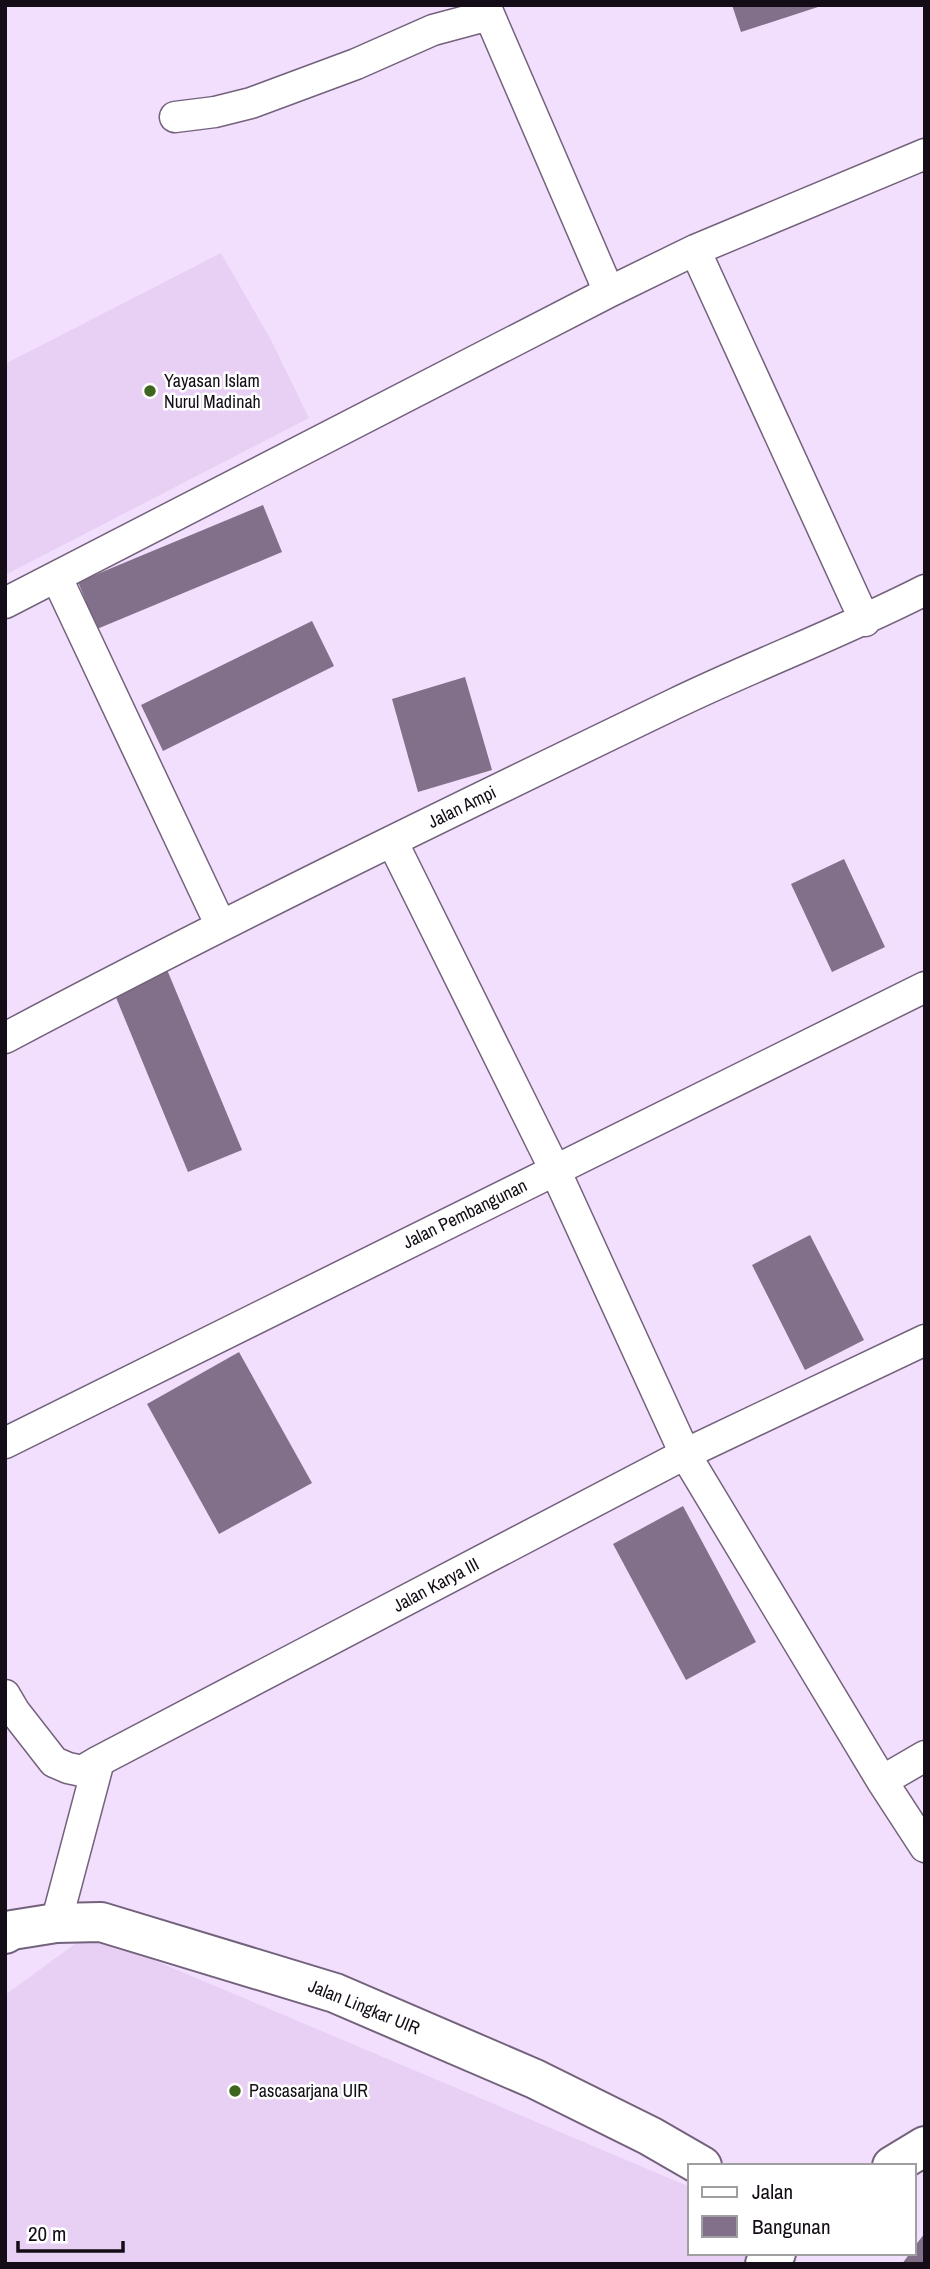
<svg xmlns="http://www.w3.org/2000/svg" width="930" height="2269" viewBox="0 0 930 2269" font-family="'Archivo Narrow',sans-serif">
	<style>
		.built { fill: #e8d0f5 }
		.building { fill: #82708b }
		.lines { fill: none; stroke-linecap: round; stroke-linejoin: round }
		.minor-casing { stroke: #73627c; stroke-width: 33 }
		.tertiary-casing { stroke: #73627c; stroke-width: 42 }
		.minor { stroke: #fff; stroke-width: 30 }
		.tertiary { stroke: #fff; stroke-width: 38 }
		.poi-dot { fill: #3d6520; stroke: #fff; stroke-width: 2.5 }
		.labels { text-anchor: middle; stroke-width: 5; stroke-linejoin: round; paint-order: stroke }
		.poi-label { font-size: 18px; fill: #140d17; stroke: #fff; text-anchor: start }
		.street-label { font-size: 18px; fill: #140d17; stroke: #fff }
	</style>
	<rect width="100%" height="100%" fill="#f2defd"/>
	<path class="built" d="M221 253 271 340 309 418 5 575V364Z
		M90 1933 690 2187V2253H756L749 2264H5V1995Z"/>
	<path class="building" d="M732 5H821V6L741 32Z
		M263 505 282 552 97 629 78 582Z
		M312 621 334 666 163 751 141 705Z
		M465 677 492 770 418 792 392 699Z
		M844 859 885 947 832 972 791 884Z
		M163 960 242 1150 188 1172 110 983Z
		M810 1235 864 1340 805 1370 752 1265Z
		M239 1352 312 1483 219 1534 147 1404Z
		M683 1506 756 1642 686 1680 613 1544Z
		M925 2233V2264H902L910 2253H914V2247Z"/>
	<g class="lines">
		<defs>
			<path id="minor" d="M485 5 609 292
				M175 117 215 112 251 103 356 64 433 30 489 15
				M695 250 865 621
				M57 578 221 926
				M5 603 609 292 695 250 925 154
				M392 841 555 1170 685 1454 882 1781 925 1847
				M5 1038C225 921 450 812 674 704 757 664 843 632 925 590
				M5 1443 925 987
				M5 1695 15 1712 54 1762 68 1768 82 1771 99 1761
				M882 1781 925 1756
				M56 1923 99 1761 685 1454 925 1340"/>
			<path id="tertiary" d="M5 1934 12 1930 56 1923 101 1922 335 1993 535 2079 650 2136 702 2166
				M892 2166 925 2146
				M765 2264 776 2253"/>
		</defs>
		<use href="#minor" class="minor-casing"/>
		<use href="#tertiary" class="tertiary-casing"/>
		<use href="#minor" class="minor"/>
		<use href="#tertiary" class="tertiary"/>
	</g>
	<g class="poi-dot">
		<circle cx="150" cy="391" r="7"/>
		<circle cx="235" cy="2091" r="7"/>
	</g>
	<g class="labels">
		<g class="poi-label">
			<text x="164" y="387">Yayasan Islam<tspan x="164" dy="21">Nurul Madinah</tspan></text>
			<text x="249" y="2097">Pascasarjana UIR</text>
		</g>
		<g class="street-label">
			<text transform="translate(462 807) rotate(-26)" y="6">Jalan Ampi</text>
			<text transform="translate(465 1214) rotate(-26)" y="6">Jalan Pembangunan</text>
			<text transform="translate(436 1585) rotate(-28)" y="6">Jalan Karya III</text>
			<text transform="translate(364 2007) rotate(22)" y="6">Jalan Lingkar UIR</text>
		</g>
	</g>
	<rect width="930" height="2269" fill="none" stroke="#140d17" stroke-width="14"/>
	<rect x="688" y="2164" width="228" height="91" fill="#ffffff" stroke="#a19ea2" stroke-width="2"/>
	<rect x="702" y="2187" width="35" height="10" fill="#ffffff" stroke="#a19ea2" stroke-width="2"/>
	<text x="752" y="2199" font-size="21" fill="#140d17">Jalan</text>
	<rect x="702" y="2216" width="35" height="21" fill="#82708b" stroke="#a19ea2" stroke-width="2"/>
	<text x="752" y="2234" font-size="21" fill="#140d17">Bangunan</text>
	<path d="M18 2241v10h105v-10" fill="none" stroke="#140d17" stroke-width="3.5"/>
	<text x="28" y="2241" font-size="21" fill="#140d17" stroke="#ffffff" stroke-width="5" paint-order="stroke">20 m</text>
</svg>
